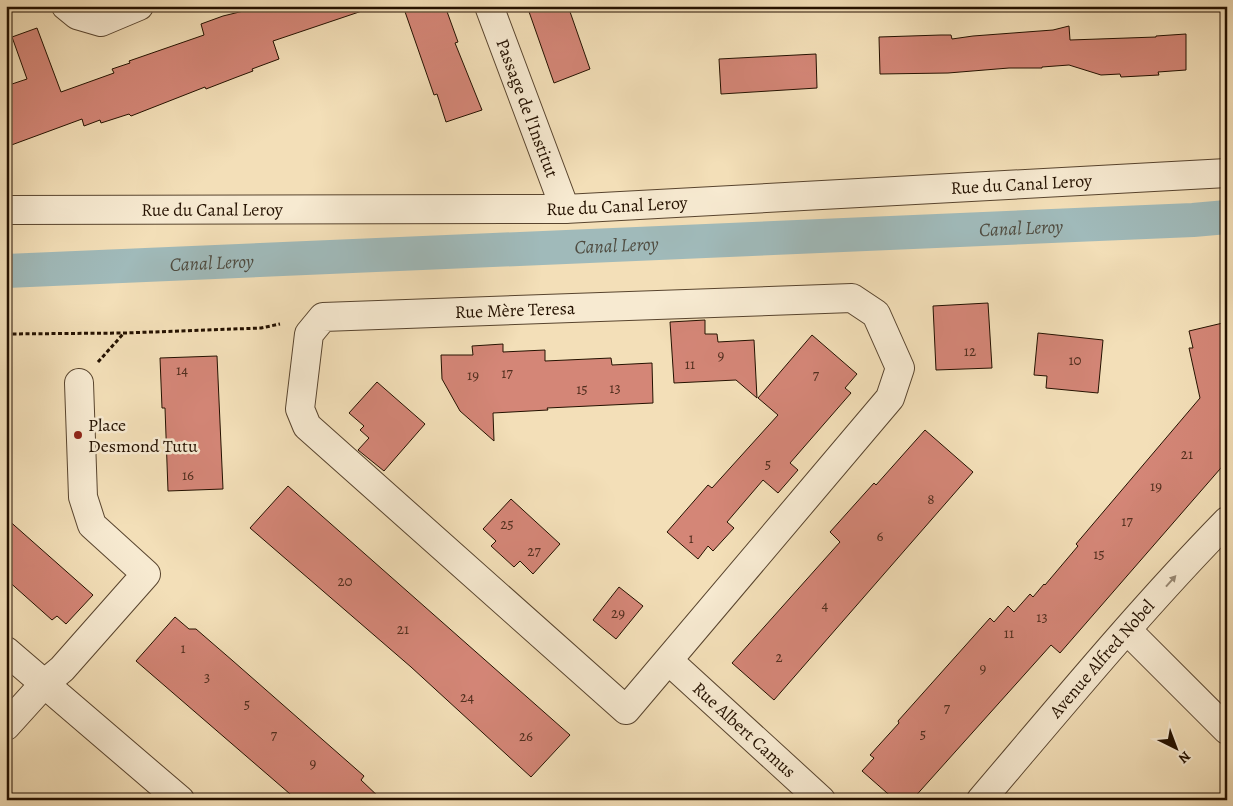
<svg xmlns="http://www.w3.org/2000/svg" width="1233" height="806" viewBox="0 0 1233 806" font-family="Alegreya,serif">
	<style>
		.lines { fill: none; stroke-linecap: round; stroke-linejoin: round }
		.canal { stroke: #a0baba; stroke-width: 34 }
		.building { fill: #d48677; stroke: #241100 }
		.minor-casing { stroke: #58442e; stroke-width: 30 }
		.path { stroke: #241100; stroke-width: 3; stroke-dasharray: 4 2.5; stroke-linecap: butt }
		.minor { stroke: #f7ead1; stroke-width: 28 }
		.oneway { fill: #988873 }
		.poi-dot { fill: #8f2418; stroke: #f7ead1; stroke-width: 2 }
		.labels { text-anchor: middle; stroke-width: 5; stroke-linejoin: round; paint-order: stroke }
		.number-label { font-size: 15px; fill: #502e1e }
		.street-label { font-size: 18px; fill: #241100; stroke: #f7ead1 }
		.poi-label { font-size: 18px; fill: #241100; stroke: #f7ead1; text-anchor: start }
		.water-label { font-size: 19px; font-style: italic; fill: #4f4c41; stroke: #f7ead1 }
	</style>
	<rect width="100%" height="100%" fill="#f3dfb8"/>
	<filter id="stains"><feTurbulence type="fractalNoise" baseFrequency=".004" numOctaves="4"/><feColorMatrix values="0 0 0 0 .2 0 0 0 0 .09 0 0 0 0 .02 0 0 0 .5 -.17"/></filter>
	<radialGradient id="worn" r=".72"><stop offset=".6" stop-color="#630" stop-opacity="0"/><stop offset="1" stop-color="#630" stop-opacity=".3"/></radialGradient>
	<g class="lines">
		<path class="canal" id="s1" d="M6 271 1193 220 1227 217"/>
	</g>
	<path class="building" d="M264 6H362V11L273 41 279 59 252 69 253 71 237 77 206 89 205 87 131 116 129 114 101 123 100 120 84 126 82 119 6 147V86L27 79 12 37 37 28 61 92 114 73 112 69 130 63 129 61 204 35 201 24 223 16Z
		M403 6H445L458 42 455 43 482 110 446 122 437 94 434 95Z
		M527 6H568L590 69 554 83Z
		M1069 26 1070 40 1156 37V36L1186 34V70L1158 72 1159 75 1121 77 1120 74 1101 75 1069 65 1042 67V68H1009L948 73 880 74 879 37 941 35H951L952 39 973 36 1053 30Z
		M816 54 817 88 721 94 719 59Z
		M988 303 992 368 936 370 933 306Z
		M705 320V334H717L718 342 754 340 757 398 736 380 674 383 670 322Z
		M1227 322V461L1060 653 1051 645 912 800H895L862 771 874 758 870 755 899 723 898 721 990 618 994 622 1008 606 1014 612 1030 594 1033 597 1044 584 1045 585 1078 546 1076 544 1200 398 1189 348H1193L1189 331Z
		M1038 333 1103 340 1098 393 1046 388 1047 376 1034 375Z
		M812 335 857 374 845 388 851 393 790 463 798 470 778 493 763 480 727 522 734 528 713 551 708 546 698 559 667 532 708 485 712 488 778 415 758 398Z
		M503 344V352L545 350V361L611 358 612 365 652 363 653 403 547 408 548 410 493 413 494 441 460 411 442 379 441 355H473L472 346Z
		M217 356 223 489 168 491 165 408H162L160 358Z
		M377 382 425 424 384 471 358 450 369 438 360 430 364 426 349 413Z
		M925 430 973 472 774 700 732 663 840 542 830 532 874 483 876 485Z
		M288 486 570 735 531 777 411 667 250 528Z
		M511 499 560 544 533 574 520 561 514 567 491 546 496 541 483 529Z
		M6 518 93 595 66 624 57 616 52 620 6 579Z
		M619 587 643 606 616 639 593 620Z
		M175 617 189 629H196L233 661 364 776 361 780 382 800H297L136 661Z"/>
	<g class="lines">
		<defs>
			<g id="minor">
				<path d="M66 6 77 15 101 22 139 6"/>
				<path id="s2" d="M489 6 565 209"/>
				<path id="s3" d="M6 210 565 209 1227 173"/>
				<path d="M852 298 876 314 900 368 890 398 626 710 307 426 300 409 309 334 323 317Z"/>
				<path d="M1127 630 1227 730"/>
				<path d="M6 651 180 800"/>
				<path id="s4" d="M669 661 821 800"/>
				<path d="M6 726 44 684 62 669 146 574 92 525 83 497 79 383"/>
				<path id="s5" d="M981 800C1061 706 1140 610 1227 521"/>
			</g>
		</defs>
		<use href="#minor" class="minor-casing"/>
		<path class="path" d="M6 334 125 333 261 328 280 324
			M98 362 124 333"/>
		<use href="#minor" class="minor"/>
	</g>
	<defs><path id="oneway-solid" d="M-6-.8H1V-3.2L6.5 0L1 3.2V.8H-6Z" transform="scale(1.25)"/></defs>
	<use class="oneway" href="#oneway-solid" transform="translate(1171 581) rotate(-48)"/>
	<circle class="poi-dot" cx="78" cy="435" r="5"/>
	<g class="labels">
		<g class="number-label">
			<text x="970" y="356">12</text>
			<text x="721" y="360">9</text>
			<text x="1075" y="365">10</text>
			<text x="690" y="369">11</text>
			<text x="182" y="375">14</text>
			<text x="507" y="378">17</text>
			<text x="473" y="380">19</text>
			<text x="816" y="380">7</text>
			<text x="615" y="393">13</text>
			<text x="582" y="394">15</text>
			<text x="1187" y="459">21</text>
			<text x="768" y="469">5</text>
			<text x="188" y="480">16</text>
			<text x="1156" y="491">19</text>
			<text x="931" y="504">8</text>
			<text x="1127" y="526">17</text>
			<text x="507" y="529">25</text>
			<text x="880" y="541">6</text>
			<text x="691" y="543">1</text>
			<text x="534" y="556">27</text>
			<text x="1099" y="559">15</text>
			<text x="345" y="586">20</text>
			<text x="825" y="610">4</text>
			<text x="618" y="618">29</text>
			<text x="1042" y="622">13</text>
			<text x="403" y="634">21</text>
			<text x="1009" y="638">11</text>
			<text x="183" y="653">1</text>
			<text x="779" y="662">2</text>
			<text x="983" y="673">9</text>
			<text x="207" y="682">3</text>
			<text x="467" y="702">24</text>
			<text x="247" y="709">5</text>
			<text x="947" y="713">7</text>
			<text x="923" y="739">5</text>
			<text x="274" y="740">7</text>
			<text x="526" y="741">26</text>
			<text x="313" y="768">9</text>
		</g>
		<g class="street-label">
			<text dy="6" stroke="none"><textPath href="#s2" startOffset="109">Passage de l'Institut</textPath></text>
			<text dy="6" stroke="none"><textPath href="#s3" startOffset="1016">Rue du Canal Leroy</textPath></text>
			<text dy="6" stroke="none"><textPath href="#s3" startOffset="611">Rue du Canal Leroy</textPath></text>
			<text dy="6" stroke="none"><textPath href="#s3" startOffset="206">Rue du Canal Leroy</textPath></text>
			<text transform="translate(515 310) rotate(-2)" y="6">Rue Mère Teresa</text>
			<text dy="6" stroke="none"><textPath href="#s5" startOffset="186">Avenue Alfred Nobel</textPath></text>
			<text dy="6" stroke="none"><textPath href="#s4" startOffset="102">Rue Albert Camus</textPath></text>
		</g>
		<g class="poi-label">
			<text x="88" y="431">Place<tspan x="88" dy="21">Desmond Tutu</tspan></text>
		</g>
		<g class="water-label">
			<text dy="7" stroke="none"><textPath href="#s1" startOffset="1016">Canal Leroy</textPath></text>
			<text dy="7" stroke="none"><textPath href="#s1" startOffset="611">Canal Leroy</textPath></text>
			<text dy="7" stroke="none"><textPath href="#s1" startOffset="206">Canal Leroy</textPath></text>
		</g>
	</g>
	<rect width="1233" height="806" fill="none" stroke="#f3dfb8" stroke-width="25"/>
	<rect x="8" y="8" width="1218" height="791" fill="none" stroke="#241100" stroke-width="2.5"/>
	<rect x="12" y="12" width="1208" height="781" fill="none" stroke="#241100"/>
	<g transform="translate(1176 748) rotate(138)" stroke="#f7ead1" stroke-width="4" paint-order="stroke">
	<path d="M0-4L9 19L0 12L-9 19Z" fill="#241100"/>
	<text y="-8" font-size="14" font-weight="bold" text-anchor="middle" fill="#241100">N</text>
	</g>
	<rect width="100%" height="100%" filter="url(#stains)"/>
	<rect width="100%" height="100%" fill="url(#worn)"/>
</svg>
